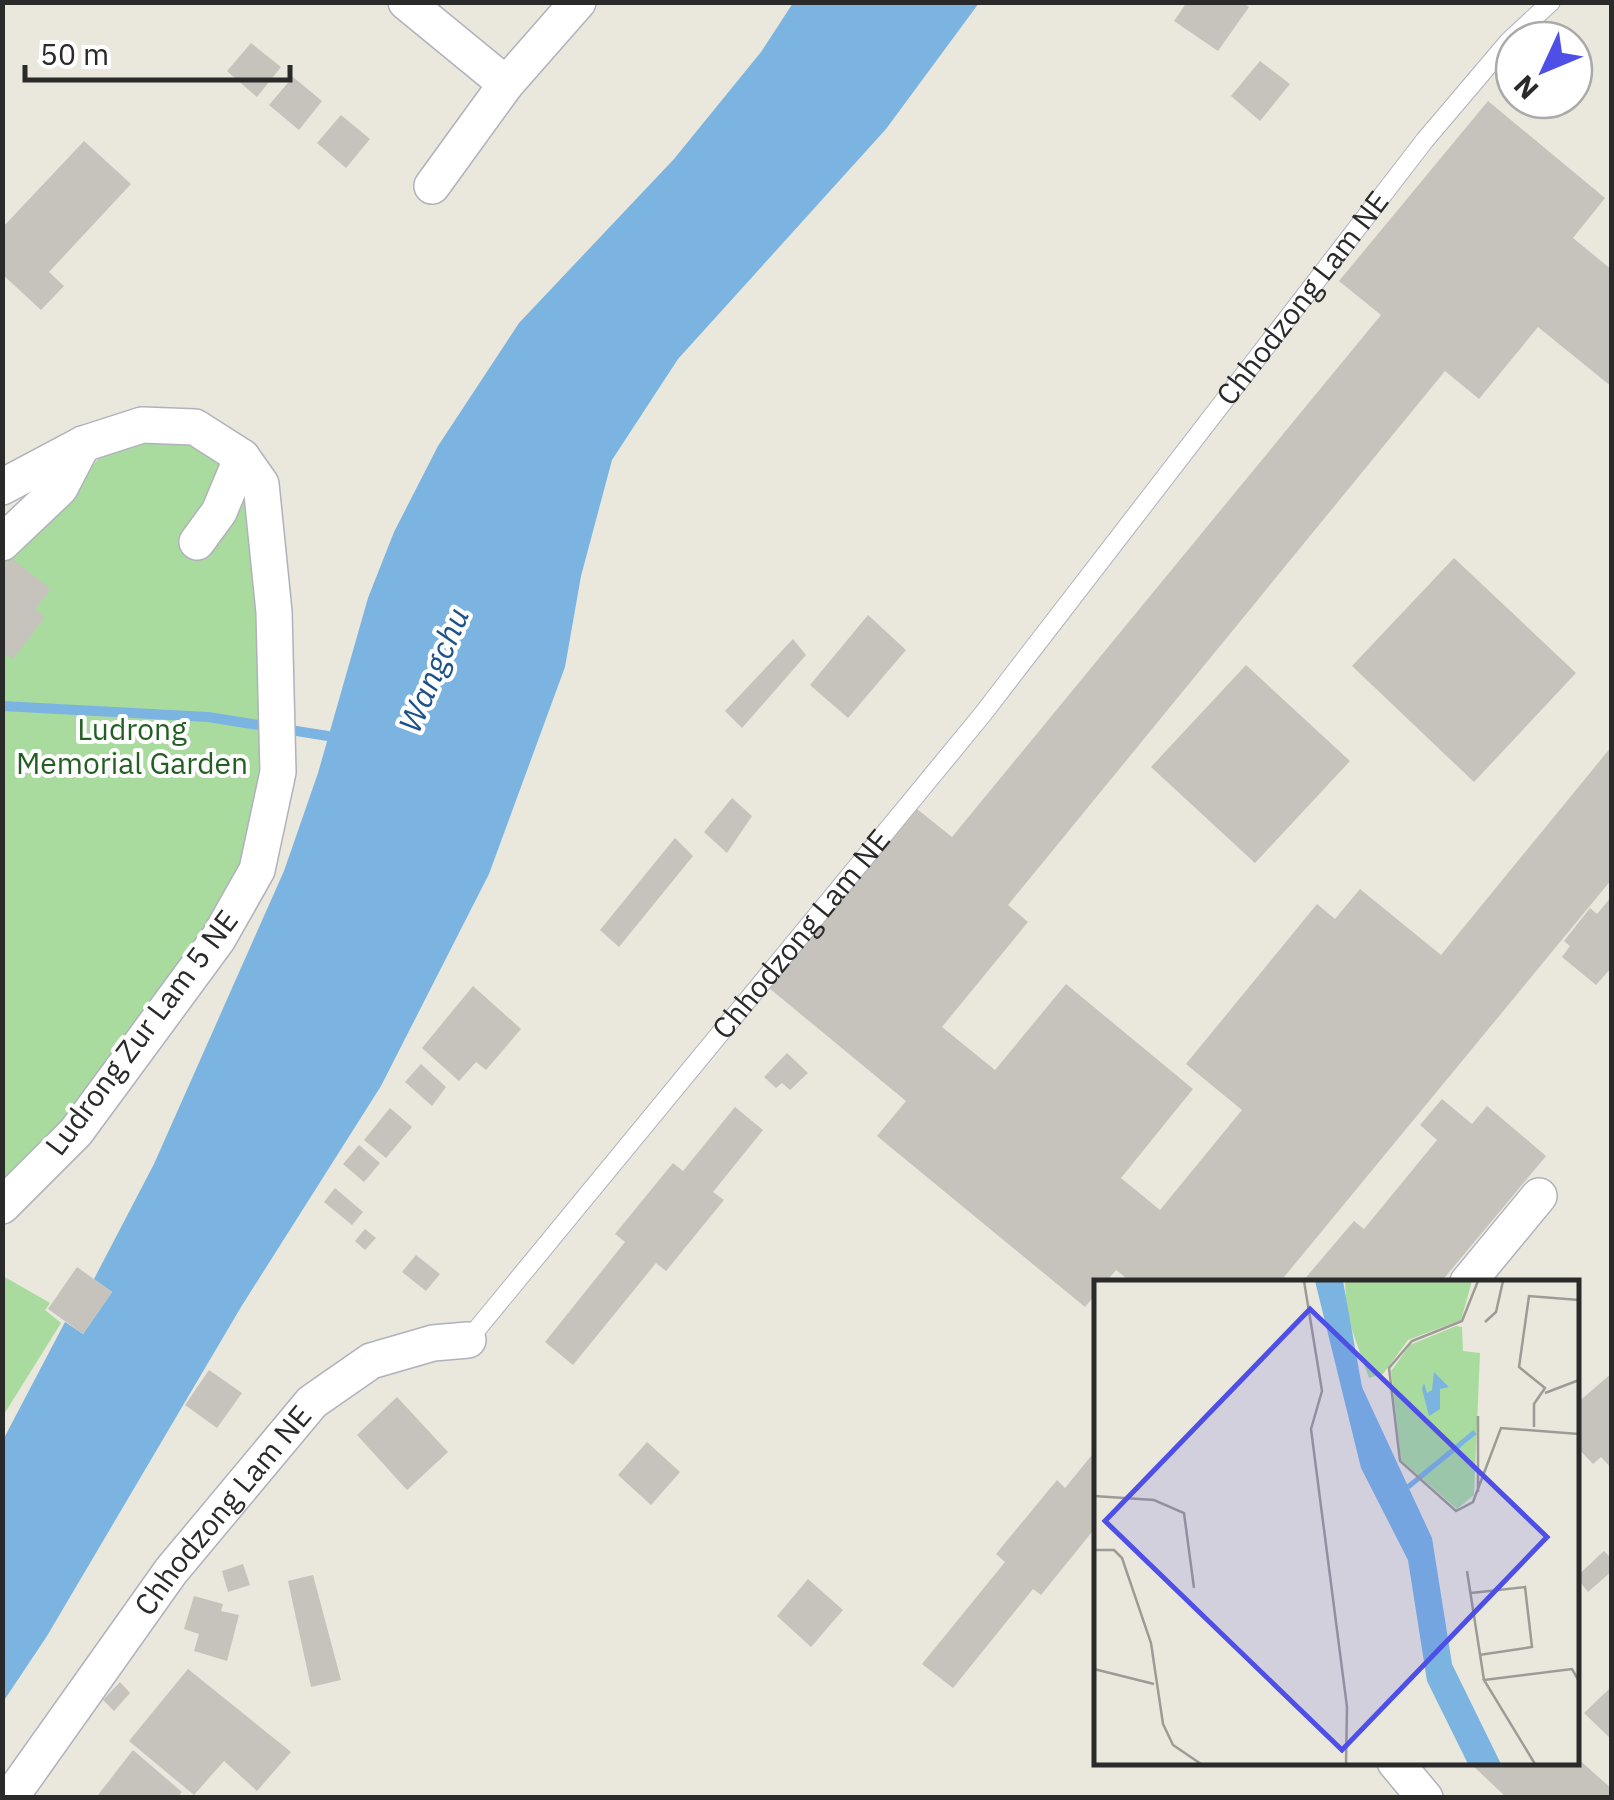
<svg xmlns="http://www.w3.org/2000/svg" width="1614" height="1800" viewBox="0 0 1614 1800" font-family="'IBM Plex Sans',sans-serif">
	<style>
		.green { fill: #a9db9f }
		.water { fill: #7bb4e1 }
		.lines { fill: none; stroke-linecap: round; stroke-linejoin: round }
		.stream { stroke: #7bb4e1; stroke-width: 10 }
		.building { fill: #c6c3bc }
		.service-casing { stroke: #b1b1bc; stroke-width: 20 }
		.minor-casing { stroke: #b1b1bc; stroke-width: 38 }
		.service { stroke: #fff; stroke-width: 18 }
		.minor { stroke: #fff; stroke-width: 35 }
		.labels { text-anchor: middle; stroke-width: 8; stroke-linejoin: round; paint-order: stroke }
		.street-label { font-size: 30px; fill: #2a2a2a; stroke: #fff }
		.park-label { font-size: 30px; fill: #235f22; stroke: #fff }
		.water-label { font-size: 32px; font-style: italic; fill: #1c518c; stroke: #fff }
		.inset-river { fill: none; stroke: #7bb4e1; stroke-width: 5 }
		.inset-road { fill: none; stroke: #9d9b95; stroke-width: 2.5 }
		.view { fill: #4e4fe6; fill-opacity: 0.15; stroke: #4e4fe6; stroke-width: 5 }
		.inset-edge { fill: none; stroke: #2a2a2a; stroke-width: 5 }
	</style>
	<rect width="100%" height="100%" fill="#eae7dd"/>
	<path class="green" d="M142 434 190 439 249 486C267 587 277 769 247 866 231 917 193 959 160 1000 110 1065 59 1127 2 1187V556L62 504 107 448Z
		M3 1276 50 1303 45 1310 61 1323 3 1416Z"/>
	<path class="water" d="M793 3H979L886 129 678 359 612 460 581 576 565 667 489 874 381 1086 241 1307 47 1636 3 1702V1440L65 1322 83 1334 112 1292 94 1279 154 1164 284 871 318 773 368 598 394 532 438 446 519 323 674 159 761 52Z"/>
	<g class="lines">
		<path class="stream" d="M2 706 208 717 328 736"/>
	</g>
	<path class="building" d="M1187 2H1242L1249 7 1218 51 1174 21Z
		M251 43 281 67 257 97 227 71Z
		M1260 61 1290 84 1260 121 1231 96Z
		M293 77 322 101 299 130 269 105Z
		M1488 101 1605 198 1573 238 1612 270V387L1538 327 1479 399 1445 371 1008 905 1028 922 942 1027 995 1070 1066 984 1193 1089 1121 1178 1160 1210 1242 1110 1186 1064 1317 904 1335 919 1360 889 1441 955 1612 746V879L1280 1282H1131L1116 1270 1106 1282H1096V1294L1085 1307 877 1136 906 1101 769 988 917 809 952 837 1381 315 1339 281Z
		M341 115 370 139 346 168 317 143Z
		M84 141 131 184 49 272 64 286 41 310 2 274V228Z
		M11 558 51 589 35 609 45 617 13 659 2 651V570Z
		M1454 558 1576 673 1474 782 1352 666Z
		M868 615 906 650 848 718 810 685Z
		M793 639 806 655 742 728 725 711Z
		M1246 665 1350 761 1255 863 1151 767Z
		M732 798 752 816 727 853 704 832Z
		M675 838 693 856 619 947 600 930Z
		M1612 896V967L1596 985 1562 957 1570 946 1564 941 1590 908 1597 914Z
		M473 986 521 1029 486 1070 476 1062 459 1081 422 1048Z
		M787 1053 808 1073 790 1090 782 1083 776 1088 764 1077Z
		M421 1064 446 1087 432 1106 405 1082Z
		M1442 1099 1472 1124 1487 1106 1546 1156 1441 1282H1302L1354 1221 1364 1229 1437 1140 1420 1125Z
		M735 1107 763 1130 713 1192 724 1200 666 1271 656 1263 573 1365 545 1342 625 1242 615 1234 673 1163 683 1171Z
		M390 1108 412 1127 386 1158 364 1140Z
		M359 1145 380 1163 364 1182 343 1164Z
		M335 1188 363 1212 352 1225 324 1202Z
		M365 1229 376 1238 365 1250 355 1241Z
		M416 1255 440 1274 426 1291 402 1272Z
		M77 1267 112 1292 83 1334 48 1309Z
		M209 1370 242 1393 217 1428 185 1405Z
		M1612 1373V1469L1601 1457 1593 1464 1576 1446V1404Z
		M397 1397 448 1452 407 1490 357 1435Z
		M647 1442 680 1472 651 1505 618 1475Z
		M1096 1450V1527L1041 1595 1033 1589 953 1688 922 1664 1005 1562 996 1554 1057 1480 1065 1488Z
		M1604 1551 1612 1559V1571L1588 1592 1576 1577Z
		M243 1564 250 1585 228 1592 222 1571Z
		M313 1575 341 1680 311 1687 288 1581Z
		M808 1579 843 1610 811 1647 777 1616Z
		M194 1596 223 1604 221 1611 239 1615 227 1661 194 1651 199 1634 184 1629Z
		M188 1669 291 1752 257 1791 224 1761 194 1795 129 1741Z
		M120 1682 130 1693 114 1711 103 1700Z
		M1609 1689 1612 1692V1740L1584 1713Z
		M133 1750 182 1792 177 1798H101L98 1795Z
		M1576 1757 1612 1789V1798H1507L1469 1762H1576Z"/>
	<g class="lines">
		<defs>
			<g id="service">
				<path id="s1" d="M468 1340 982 715 1425 140 1509 41 1551 2"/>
			</g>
			<g id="minor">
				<path d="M406 2 506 84"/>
				<path d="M432 186 506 84 578 2"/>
				<path d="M2 487 83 444 142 425 195 427 242 457 261 484 274 612 278 772 257 870 218 939 76 1132 2 1206"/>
				<path d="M197 542 219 512 242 457"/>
				<path d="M2 543 60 488 83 444"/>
				<path d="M1468 1282 1539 1196"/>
				<path d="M1395 1762 1425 1798"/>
				<path id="s2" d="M10 1798 171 1571 312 1402 371 1361 433 1343 468 1340"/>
			</g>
		</defs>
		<use href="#service" class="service-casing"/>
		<use href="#minor" class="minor-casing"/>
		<use href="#service" class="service"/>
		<use href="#minor" class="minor"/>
	</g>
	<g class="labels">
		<g class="street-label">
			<text dy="10" stroke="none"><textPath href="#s1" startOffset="1335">Chhodzong Lam NE</textPath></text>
			<text dy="10" stroke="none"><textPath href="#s1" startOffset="525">Chhodzong Lam NE</textPath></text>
			<text transform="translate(142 1033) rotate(-53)" y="10">Ludrong Zur Lam 5 NE</text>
			<text dy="10" stroke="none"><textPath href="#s2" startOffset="358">Chhodzong Lam NE</textPath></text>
		</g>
		<g class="park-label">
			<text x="132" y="740">Ludrong<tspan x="132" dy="34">Memorial Garden</tspan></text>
		</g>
		<g class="water-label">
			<text transform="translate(434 670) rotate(-67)" y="11">Wangchu</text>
		</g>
	</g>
	<g transform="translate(1094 1280)">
		<rect width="485" height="485" fill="#eae7dd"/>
		<path d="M251 1H378L367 40 314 60 289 94 275 98 253 36ZM362 46 368 47 369 71 386 73 380 215 363 229 307 180 297 91 316 65Z" fill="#a9db9f"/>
		<path d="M221 1H249L268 107 338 258 358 384 407 484H374L333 401 314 280 267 188ZM340 92 355 107 346 109V129L335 136 328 109 330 103 333 113 338 110Z" fill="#7bb4e1"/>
		<path class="inset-river" d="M314 207 381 152"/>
		<path class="inset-road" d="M210 1 228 111 217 149 253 427 252 484M384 1 368 41 318 61 295 88 306 181 362 231 379 222 407 148 485 154M391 42 402 32 409 1M451 113 485 100M440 147V124L451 108 425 87 435 16 485 20M384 212V136M0 216 60 220 90 233 100 308M0 270H20L28 278 57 363 69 444 79 465 107 484M373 291 390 400M377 313 431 307 438 367 385 375M0 389 60 404M441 484 390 400 478 389 485 401"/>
		<path class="view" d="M216 29 453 257 248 470 11 241Z"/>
		<rect width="485" height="485" class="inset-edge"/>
	</g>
	<rect width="1614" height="1800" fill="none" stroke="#2a2a2a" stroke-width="10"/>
	<g transform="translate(1544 70) rotate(226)"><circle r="48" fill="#ffffff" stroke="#aaaaaa" stroke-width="2.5"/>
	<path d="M0-8L18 38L0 25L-18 38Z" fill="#4e4fe6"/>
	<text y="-15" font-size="28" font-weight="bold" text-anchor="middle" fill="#2a2a2a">N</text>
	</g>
	<path d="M25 65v15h265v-15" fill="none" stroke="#2a2a2a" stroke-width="5"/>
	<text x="40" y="65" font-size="30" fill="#2a2a2a" stroke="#ffffff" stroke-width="8" paint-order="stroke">50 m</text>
</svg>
